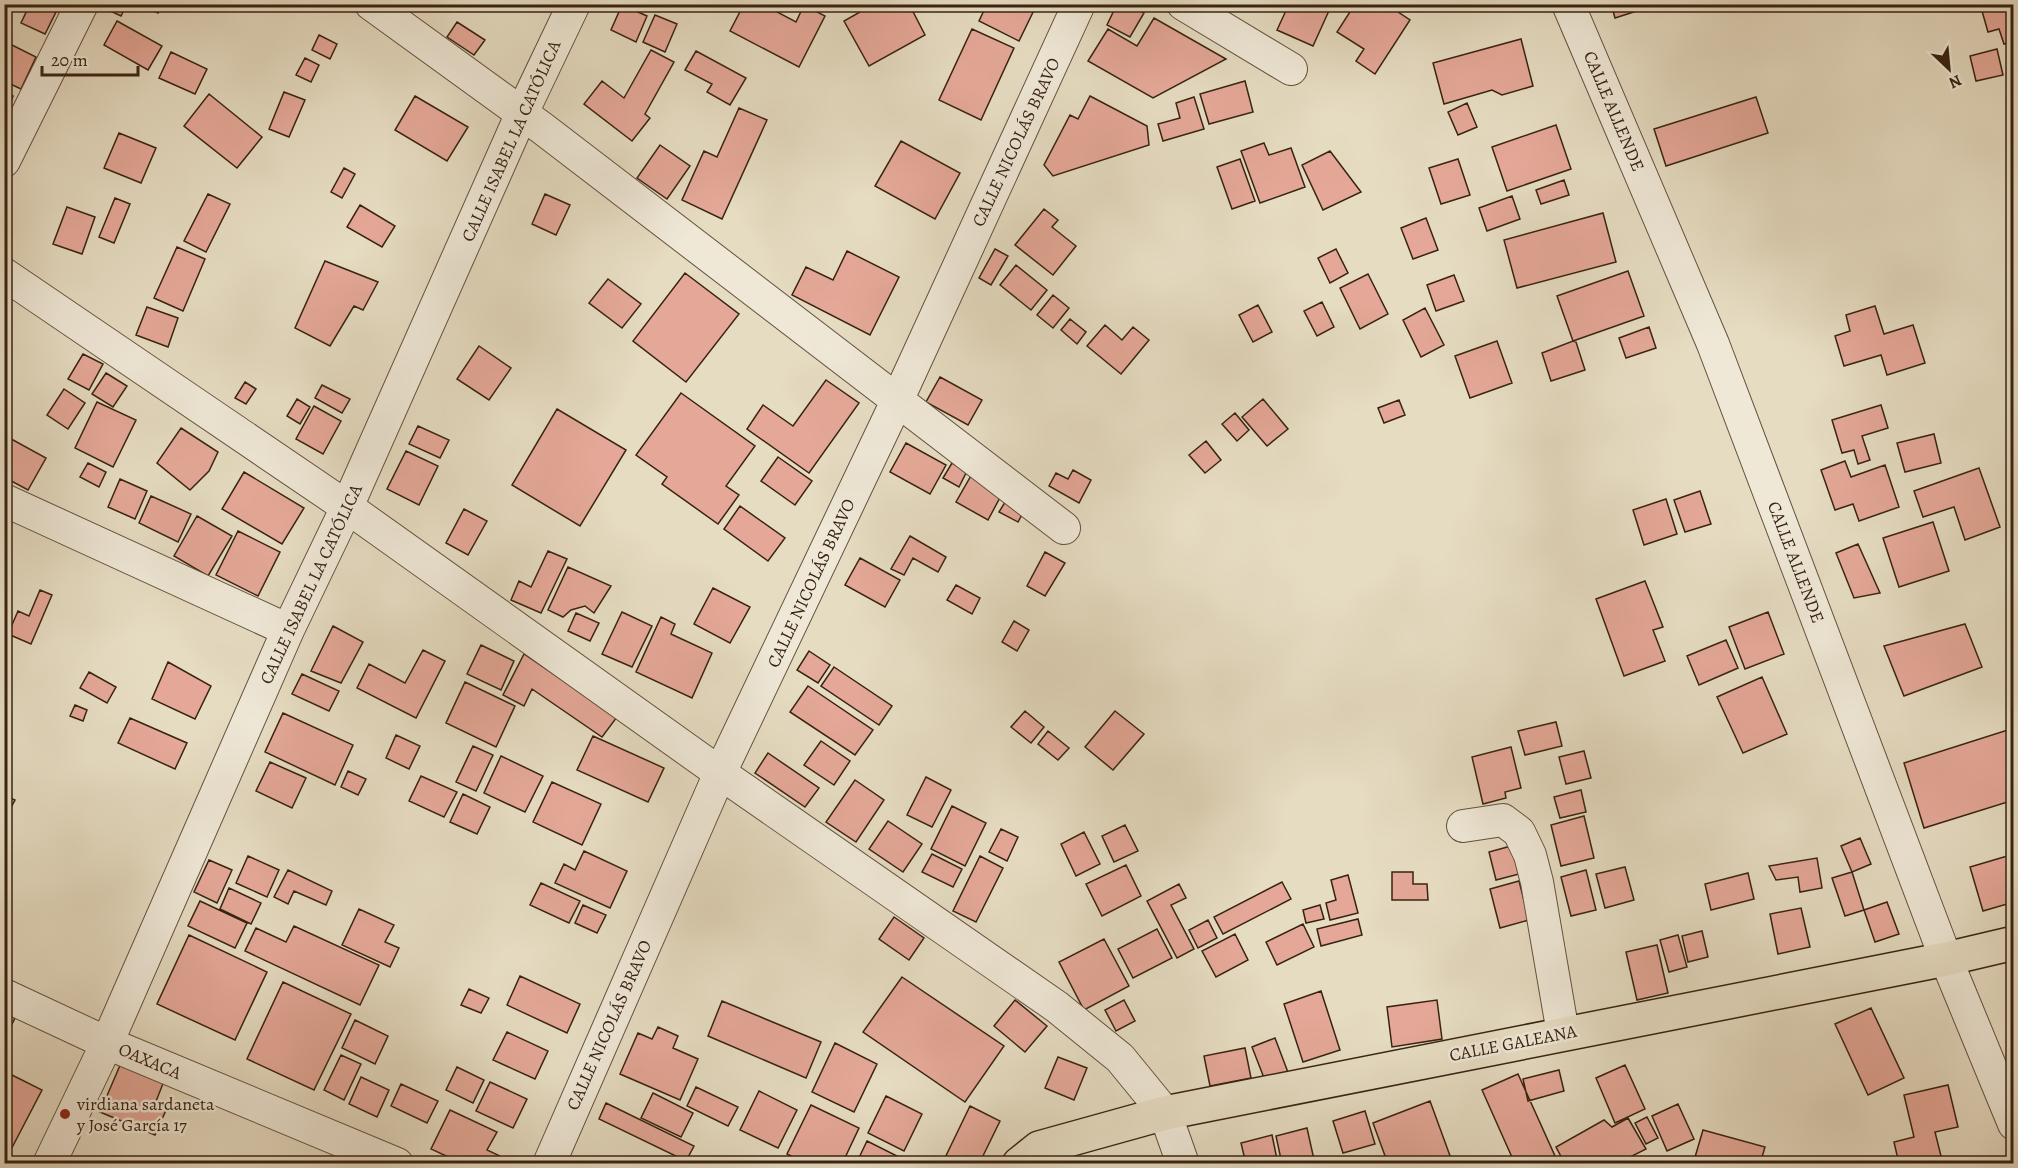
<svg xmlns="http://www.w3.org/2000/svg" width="2018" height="1168" viewBox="0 0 2018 1168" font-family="Alegreya,serif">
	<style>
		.building { fill: #e5a898; stroke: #382312; stroke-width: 1.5 }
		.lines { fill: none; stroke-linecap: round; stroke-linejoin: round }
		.minor-casing { stroke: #64513e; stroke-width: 34 }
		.primary-casing { stroke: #382312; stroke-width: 36 }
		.minor { stroke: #efe8d7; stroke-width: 32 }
		.primary { stroke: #e6dcc2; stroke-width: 33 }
		.poi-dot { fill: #8f2418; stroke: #efe8d7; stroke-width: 2 }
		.labels { text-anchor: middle; stroke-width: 5; stroke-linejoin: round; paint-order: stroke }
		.street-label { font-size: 18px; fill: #382312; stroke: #efe8d7 }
		.poi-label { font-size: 18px; fill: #382312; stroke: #efe8d7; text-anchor: start }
	</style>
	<rect width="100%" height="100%" fill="#e6dcc2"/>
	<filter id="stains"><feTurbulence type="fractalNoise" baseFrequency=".00333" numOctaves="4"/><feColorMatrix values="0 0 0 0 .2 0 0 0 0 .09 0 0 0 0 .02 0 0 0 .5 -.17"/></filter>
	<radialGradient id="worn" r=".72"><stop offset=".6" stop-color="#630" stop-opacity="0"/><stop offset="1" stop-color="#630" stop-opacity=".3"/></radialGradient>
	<path class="building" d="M30 4H40L56 12 45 34 21 23Z
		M103 4H127L121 16 102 7Z
		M140 4H163L158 13Z
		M744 4H762L796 22 804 5 825 16 799 67 730 31Z
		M874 4H909L925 35 869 66 844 21Z
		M987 4H1037L1019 41 979 21Z
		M1117 4H1128L1144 13 1130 37 1107 25Z
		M1289 4H1332L1313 46 1277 30Z
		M1355 4H1386L1410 20 1375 74 1356 61 1364 49 1337 32Z
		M1611 4H1639L1640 10 1615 18Z
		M1980 4H2014V41L2004 44 1999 29 1988 32Z
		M622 5 647 16 636 42 611 30Z
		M655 15 677 24 665 52 643 42Z
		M1154 18 1226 59 1153 98 1088 61 1108 29 1137 46Z
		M117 21 162 46 148 70 104 45Z
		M457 22 485 40 474 55 447 37Z
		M972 29 1014 48 981 120 939 100Z
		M319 35 337 44 330 59 312 50Z
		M1521 39 1533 86 1502 95 1492 90 1444 104 1433 63Z
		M10 44 36 57 21 89 4 81V57Z
		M1997 49 2003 75 1976 81 1970 56Z
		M651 50 674 62 645 114 650 118 632 141 584 104 602 81 624 98Z
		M696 51 746 78 730 105 707 92 712 84 685 70Z
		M171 52 207 69 195 94 159 78Z
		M305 58 319 65 311 82 296 75Z
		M1245 81 1253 112 1209 124 1200 94Z
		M284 92 305 100 289 137 269 129Z
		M4 93 13 96 7 115 4 114Z
		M209 94 262 137 237 168 184 126Z
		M415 96 468 127 447 161 395 130Z
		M1090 96 1147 126 1149 145 1053 176 1044 165 1070 115 1078 119Z
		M1194 97 1204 129 1163 141 1158 124 1180 118 1176 103Z
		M1756 97 1768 133 1666 166 1654 129Z
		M1467 103 1477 127 1458 135 1448 112Z
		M739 108 767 120 722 219 682 200 704 151 717 157Z
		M1556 125 1571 169 1507 191 1492 147Z
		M119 133 156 148 141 183 104 168Z
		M901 141 960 173 935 219 875 186Z
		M1264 143 1269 155 1291 148 1305 187 1260 203 1241 151Z
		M2014 143V167L2007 145Z
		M660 145 690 166 667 199 637 178Z
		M1330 151 1361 192 1323 210 1302 165Z
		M1240 159 1255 201 1232 209 1217 167Z
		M1458 159 1470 195 1441 204 1429 168Z
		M344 168 355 174 342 198 331 192Z
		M1564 180 1569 195 1541 204 1536 190Z
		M208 194 230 204 206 252 184 241Z
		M545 194 570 205 556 235 532 224Z
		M1512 196 1520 219 1487 231 1479 208Z
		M115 198 130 204 114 243 99 237Z
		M360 205 395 226 382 247 347 227Z
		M67 207 95 217 82 254 53 244Z
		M1044 209 1058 220 1052 227 1076 246 1053 275 1015 245Z
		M1603 213 1616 262 1517 288 1504 240Z
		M1426 218 1438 250 1413 259 1401 228Z
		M177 247 205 259 183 311 154 298Z
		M995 249 1008 256 991 285 979 278Z
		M1336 249 1348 273 1330 283 1318 258Z
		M847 251 899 277 870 335 792 295 806 267 833 280Z
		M325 261 378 282 363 310 354 306 330 346 295 328Z
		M1016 265 1047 290 1031 310 1000 285Z
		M1628 271 1644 316 1573 341 1557 296Z
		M685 273 739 314 686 382 633 341Z
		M1368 274 1388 314 1360 329 1340 288Z
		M1454 275 1464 301 1436 311 1427 285Z
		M608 279 641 304 622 328 589 303Z
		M1053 295 1069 308 1053 328 1037 315Z
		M1322 302 1334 327 1317 336 1304 311Z
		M1258 305 1272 332 1253 342 1239 315Z
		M1875 306 1884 334 1913 325 1925 363 1887 375 1881 355 1844 366 1835 336 1850 331 1846 315Z
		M147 307 178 318 168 347 136 335Z
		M1425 308 1444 345 1421 357 1403 320Z
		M1070 319 1086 332 1077 344 1061 330Z
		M1105 325 1122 340 1133 327 1149 340 1121 374 1087 346Z
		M1649 327 1656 348 1626 358 1619 338Z
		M1497 341 1512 383 1470 398 1455 356Z
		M1573 341 1576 342 1585 370 1551 381 1542 353Z
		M479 346 511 368 489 400 457 379Z
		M83 354 103 364 89 390 68 379Z
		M106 373 127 386 113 407 92 394Z
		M940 377 982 400 968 425 926 402Z
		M826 380 859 403 809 473 747 429 763 405 793 426Z
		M245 382 256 389 246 404 235 398Z
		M322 385 350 399 342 413 315 398Z
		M64 389 85 403 68 429 47 415Z
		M681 393 755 446 726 486 739 495 718 524 662 484 667 477 636 455Z
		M297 399 310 407 300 424 287 416Z
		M1263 399 1288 429 1267 446 1242 417Z
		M1399 400 1405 415 1384 423 1378 408Z
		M97 402 136 420 113 467 75 448Z
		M1881 405 1888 428 1862 436 1870 460 1858 464 1854 450 1842 453 1832 420Z
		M314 406 341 421 323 454 296 439Z
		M557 409 626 450 580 526 512 485Z
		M1235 413 1249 430 1237 441 1222 424Z
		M418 426 449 440 440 458 409 444Z
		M181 428 218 452 209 471 190 490 157 463Z
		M1934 434 1941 463 1905 472 1897 443Z
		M4 435 46 458 28 490 4 477Z
		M1206 441 1221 460 1205 473 1189 455Z
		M906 443 946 465 930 494 890 472Z
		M406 451 438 466 419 505 387 489Z
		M778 457 812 481 795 505 761 481Z
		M1845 461 1851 477 1885 465 1899 507 1859 521 1853 504 1835 510 1821 470Z
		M88 463 106 472 99 487 80 477Z
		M952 463 967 471 959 487 943 478Z
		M1979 468 2000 527 1965 540 1954 507 1923 517 1914 491Z
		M1073 470 1091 480 1079 503 1049 486 1056 473 1068 479Z
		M244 472 304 508 282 544 222 509Z
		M972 474 1003 492 988 520 956 502Z
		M120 479 147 491 135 519 108 507Z
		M1700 491 1711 524 1685 532 1674 500Z
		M151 496 191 514 178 542 139 523Z
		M1007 499 1025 509 1018 522 999 512Z
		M1666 499 1677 534 1644 545 1633 510Z
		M740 506 785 538 768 561 724 529Z
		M464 509 487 521 468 555 446 543Z
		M197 516 232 536 208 576 174 556Z
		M1933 522 1949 571 1899 587 1883 538Z
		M238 531 280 552 258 596 216 575Z
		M910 536 946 557 938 572 913 558 904 575 891 569Z
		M1858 544 1880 593 1854 598 1836 553Z
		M548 551 567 559 541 613 511 600 519 581 531 587Z
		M1045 552 1065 563 1045 596 1027 586Z
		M860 558 900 580 885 607 845 585Z
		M568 567 611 586 594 613 585 606 571 610 563 617 548 610Z
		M1645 581 1663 627 1653 630 1665 661 1624 676 1596 599Z
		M956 585 980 598 972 614 947 600Z
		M713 588 750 607 730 643 694 624Z
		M40 590 52 595 31 644 8 634 18 611 29 616Z
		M622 612 652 626 632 667 602 654Z
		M1768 612 1784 654 1745 669 1729 627Z
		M576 613 599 623 590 641 568 631Z
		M661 617 675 624 671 634 712 653 692 698 636 672Z
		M1014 621 1029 630 1017 651 1002 642Z
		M1965 624 1982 667 1904 696 1884 646Z
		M333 626 363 642 341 683 311 671Z
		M1726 640 1738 668 1699 685 1687 656Z
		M481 645 514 661 501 690 467 674Z
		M423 650 445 661 416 718 357 688 369 664 405 683Z
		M809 651 830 665 818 683 797 670Z
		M524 654 617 717 602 737 532 689 524 706 503 695Z
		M168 662 211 686 195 719 152 699Z
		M834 667 892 706 879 725 821 686Z
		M89 672 116 687 107 703 80 688Z
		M302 674 339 691 329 711 292 694Z
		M1762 677 1787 734 1743 753 1717 697Z
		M465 682 515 706 496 747 446 723Z
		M808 686 873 730 855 755 790 712Z
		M75 705 87 710 83 721 70 716Z
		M1025 711 1044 727 1031 743 1011 727Z
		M1115 711 1144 734 1113 770 1085 747Z
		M283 713 353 745 335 785 265 752Z
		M130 718 187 743 175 769 118 743Z
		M1556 722 1562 746 1525 755 1518 731Z
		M2014 728V800L1924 828 1904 763Z
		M1048 731 1069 748 1058 760 1038 744Z
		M396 735 420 746 409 769 386 758Z
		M593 736 664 768 648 802 577 770Z
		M821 741 850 761 834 785 804 765Z
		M473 746 493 755 476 791 456 782Z
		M1511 747 1521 788 1505 792 1506 798 1483 804 1472 757Z
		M1584 751 1591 778 1566 784 1559 757Z
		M768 753 819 788 805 807 755 773Z
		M501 756 543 776 525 812 484 793Z
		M270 762 306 778 292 808 256 791Z
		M348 771 366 779 358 795 341 787Z
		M421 776 457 792 444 817 409 801Z
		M926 777 951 790 932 827 907 815Z
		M855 780 884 800 856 842 826 822Z
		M552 782 601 804 582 845 533 822Z
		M1581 790 1586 812 1560 818 1554 797Z
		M463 794 490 807 477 834 450 822Z
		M4 795 15 800 4 820Z
		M952 806 986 823 965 866 931 849Z
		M1584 816 1594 858 1561 866 1551 825Z
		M888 821 922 844 903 872 869 849Z
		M1125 825 1138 851 1114 862 1102 836Z
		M1001 829 1018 837 1007 861 989 852Z
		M1084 832 1100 864 1076 876 1061 844Z
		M1860 838 1871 864 1852 872 1841 846Z
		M1511 846 1519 874 1496 880 1489 852Z
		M584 851 627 871 610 908 555 883 564 864 575 870Z
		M932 854 962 869 953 887 922 872Z
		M2014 854V902L1983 911 1970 867Z
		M248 856 279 870 267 897 236 883Z
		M980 856 1003 868 976 922 953 911Z
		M1817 858 1822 888 1800 892 1798 877 1776 880 1769 866Z
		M209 860 232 870 217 903 194 892Z
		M1126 865 1141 896 1102 916 1086 884Z
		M1625 867 1634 900 1605 908 1596 874Z
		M288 870 332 891 326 905 294 891 288 904 274 897Z
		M1586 870 1596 910 1571 916 1561 877Z
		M1392 872H1413V884H1427L1428 900H1392Z
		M1852 872 1864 910 1845 916 1832 878Z
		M1748 873 1754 899 1711 910 1705 884Z
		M1348 875 1358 913 1330 920 1326 903 1336 900 1331 880Z
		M1519 881 1529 920 1500 928 1490 889Z
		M1282 882 1291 899 1223 934 1214 917Z
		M541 883 580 901 569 923 530 905Z
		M1179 884 1186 898 1171 905 1194 949 1177 958 1147 901Z
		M229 888 261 903 251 924 220 909Z
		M200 901 247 923 235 948 188 926Z
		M1887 902 1899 934 1875 942 1864 910Z
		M583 905 606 915 597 933 575 923Z
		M1320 905 1324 919 1306 923 1303 910Z
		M1801 908 1810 947 1778 954 1770 914Z
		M359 909 394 925 385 942 399 948 390 967 342 945Z
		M894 917 924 938 909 960 879 939Z
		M1358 919 1362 935 1321 946 1317 929Z
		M1208 920 1217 938 1198 948 1189 930Z
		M1303 924 1314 947 1277 965 1266 942Z
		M294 926 379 965 360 1005 245 951 256 928 286 942Z
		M1157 929 1172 958 1133 978 1118 949Z
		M1702 931 1708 957 1688 962 1682 936Z
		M1235 934 1248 960 1216 977 1202 951Z
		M189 935 267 972 235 1040 157 1004Z
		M1678 935 1687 967 1669 972 1660 940Z
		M1104 939 1129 986 1084 1010 1059 962Z
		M1657 945 1668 993 1637 1000 1626 952Z
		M520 976 580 1004 567 1033 507 1005Z
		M902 977 1004 1046 965 1102 863 1032Z
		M283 982 351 1014 314 1090 247 1059Z
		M469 989 489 998 481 1013 461 1005Z
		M1321 991 1340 1050 1303 1062 1284 1004Z
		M1015 1000 1047 1026 1025 1052 994 1026Z
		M1124 1000 1135 1021 1116 1031 1105 1010Z
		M1437 1000 1442 1039 1392 1047 1387 1007Z
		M722 1001 821 1042 806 1078 708 1036Z
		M1871 1008 1904 1078 1868 1095 1835 1024Z
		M4 1013 15 1018 4 1040Z
		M355 1020 388 1036 375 1064 342 1048Z
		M658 1027 678 1036 673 1048 698 1059 680 1100 620 1074 638 1033 652 1039Z
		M507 1032 548 1051 535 1079 493 1060Z
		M1275 1038 1289 1075 1266 1083 1252 1047Z
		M835 1043 877 1064 854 1112 812 1092Z
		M1245 1048 1251 1078 1210 1086 1204 1056Z
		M341 1055 361 1064 344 1100 324 1090Z
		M1058 1057 1087 1068 1074 1100 1045 1088Z
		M121 1063 164 1081 155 1104 167 1108 155 1135 100 1112Z
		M1625 1065 1645 1109 1615 1123 1596 1078Z
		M457 1067 484 1080 473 1103 446 1090Z
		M1559 1070 1564 1091 1528 1101 1523 1079Z
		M8 1073 42 1090 4 1163V1080Z
		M1518 1074 1555 1156 1538 1164H1515L1482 1090Z
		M361 1077 389 1090 377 1117 349 1104Z
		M490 1082 527 1099 513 1128 476 1111Z
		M401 1084 438 1101 427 1123 391 1106Z
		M1948 1085 1958 1127 1935 1132 1943 1164H1899L1894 1142 1914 1137 1904 1095Z
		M696 1087 738 1107 728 1126 687 1106Z
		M759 1091 797 1110 778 1148 740 1130Z
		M653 1093 693 1113 681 1137 641 1118Z
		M886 1096 922 1114 904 1151 868 1133Z
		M1430 1101 1453 1164H1388L1373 1123Z
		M606 1103 694 1146 686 1161 599 1119Z
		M1678 1104 1694 1139 1667 1151 1652 1116Z
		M811 1105 859 1128 842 1164H807L787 1154Z
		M970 1106 1000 1121 979 1164H942Z
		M450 1110 497 1132 487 1150 500 1156 496 1164H463L431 1149Z
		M1365 1111 1375 1144 1343 1153 1333 1121Z
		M1647 1117 1658 1138 1646 1144 1635 1123Z
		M1628 1118 1646 1149 1632 1156 1636 1164H1565L1556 1147 1604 1120 1612 1127Z
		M1307 1128 1315 1164H1282L1276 1136Z
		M1703 1130 1765 1147 1760 1164H1693Z
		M1272 1135 1278 1164H1246L1241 1143Z
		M867 1141 909 1162 908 1164H856Z
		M83 1157 96 1164H79Z"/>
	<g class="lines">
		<defs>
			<path id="minor" d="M371 4 542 128 1064 528
				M1183 4 1291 69
				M1568 4 1713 344 1946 959 2014 1124
				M4 161 82 4
				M4 274 347 507 720 773 1057 1007 1120 1058 1165 1113 1183 1164
				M4 500 288 630
				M1463 826 1503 820 1519 832 1530 855 1537 882 1563 1033
				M4 995 107 1043 397 1164
				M49 1164 107 1043 288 630 347 507 522 113 574 4
				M549 1164 720 773 897 401 1079 4"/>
			<path id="primary" d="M1019 1164 1039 1148 1165 1113 1946 959 2014 943"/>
		</defs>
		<use href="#minor" class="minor-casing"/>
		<use href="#primary" class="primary-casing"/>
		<use href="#minor" class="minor"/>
		<use href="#primary" class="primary"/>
	</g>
	<circle class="poi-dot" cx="65" cy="1114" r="6"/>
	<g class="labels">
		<g class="street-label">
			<text transform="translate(1614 111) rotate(67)" y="6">CALLE ALLENDE</text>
			<text transform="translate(511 141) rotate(-66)" y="6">CALLE ISABEL LA CATÓLICA</text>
			<text transform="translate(1016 142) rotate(-65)" y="6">CALLE NICOLÁS BRAVO</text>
			<text transform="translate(1796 562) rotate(69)" y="6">CALLE ALLENDE</text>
			<text transform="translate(811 583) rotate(-65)" y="6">CALLE NICOLÁS BRAVO</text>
			<text transform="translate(311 584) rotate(-65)" y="6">CALLE ISABEL LA CATÓLICA</text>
			<text transform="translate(609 1025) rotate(-66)" y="6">CALLE NICOLÁS BRAVO</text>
			<text transform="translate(1513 1043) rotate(-11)" y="6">CALLE GALEANA</text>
			<text transform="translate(150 1061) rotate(23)" y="6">OAXACA</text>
		</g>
		<g class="poi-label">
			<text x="77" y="1110">virdiana sardaneta<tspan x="77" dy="21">y José García 17</tspan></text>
		</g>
	</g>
	<rect width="2018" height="1168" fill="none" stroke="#e6dcc2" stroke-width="24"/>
	<rect x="6" y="6" width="2006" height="1156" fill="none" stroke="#382312" stroke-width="3"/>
	<rect x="12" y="12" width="1994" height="1144" fill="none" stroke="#382312" stroke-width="1.5"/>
	<g transform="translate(1949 69) rotate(154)" stroke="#efe8d7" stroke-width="4.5" paint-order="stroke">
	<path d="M0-4.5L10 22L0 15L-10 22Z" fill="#382312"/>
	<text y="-9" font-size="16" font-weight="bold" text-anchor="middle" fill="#382312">N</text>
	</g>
	<path d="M42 66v9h96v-9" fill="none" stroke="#382312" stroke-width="3"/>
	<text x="51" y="66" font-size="18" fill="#382312" stroke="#efe8d7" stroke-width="4.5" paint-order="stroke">20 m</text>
	<rect width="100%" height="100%" filter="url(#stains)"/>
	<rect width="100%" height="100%" fill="url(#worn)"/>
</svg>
